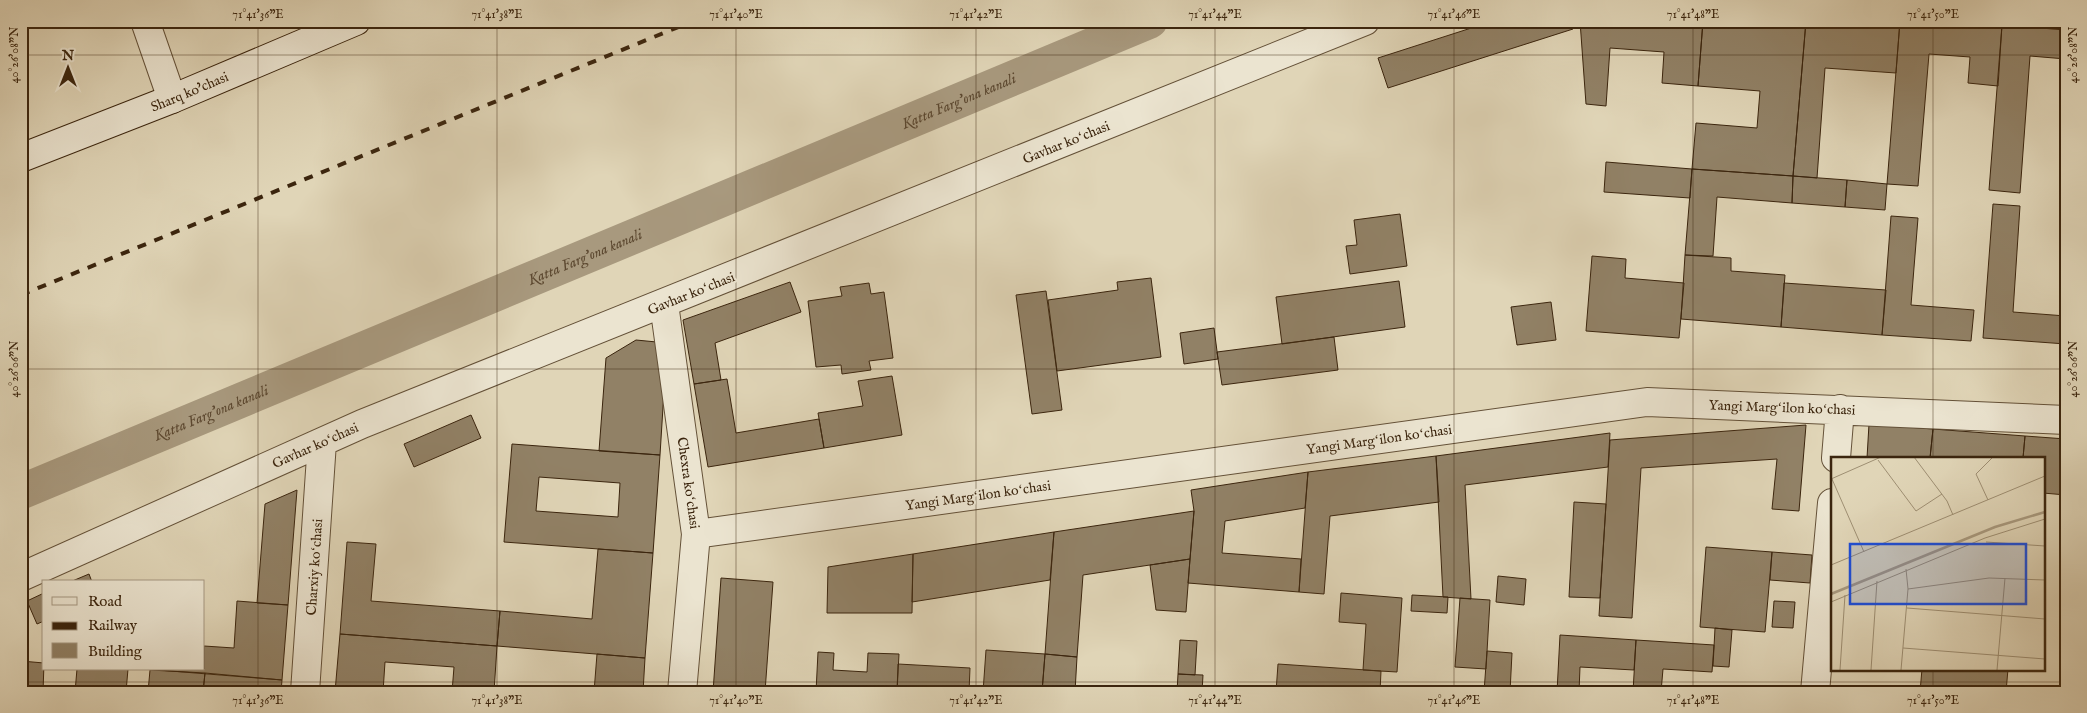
<svg xmlns="http://www.w3.org/2000/svg" width="2087" height="713" viewBox="0 0 2087 713" font-family="'IM FELL English',serif">
	<style>
		.lines { fill: none; stroke-linecap: round; stroke-linejoin: round }
		.canal { stroke: #a8997e; stroke-width: 35 }
		.building { fill: #918166; stroke: #3b250e; fill-rule: evenodd }
		.street-casing { stroke: #645138; stroke-width: 30 }
		.secondary-casing { stroke: #3b250e; stroke-width: 30 }
		.street { stroke: #ebe4d0; stroke-width: 28 }
		.secondary { stroke: #ebe4d0; stroke-width: 28 }
		.rail { stroke: #3b250e; stroke-width: 4; stroke-dasharray: 9 9; stroke-linecap: butt }
		.ticks { fill: none; stroke: #3b250e; stroke-width: 1; stroke-opacity: 0.45 }
		.labels { text-anchor: middle; stroke-width: 4; stroke-linejoin: round; paint-order: stroke }
		.street-label { font-size: 14px; fill: #3b250e; stroke: #ebe4d0 }
		.water-label { font-size: 15px; font-style: italic; fill: #5c4830; stroke: #ebe4d0 }
		.inset-river { fill: none; stroke: #a8997e; stroke-width: 2.5 }
		.inset-road { fill: none; stroke: #9e8f73; stroke-width: 1 }
		.view { fill: #1d4ed8; fill-opacity: 0.15; stroke: #1d4ed8; stroke-width: 2.5 }
		.inset-edge { fill: none; stroke: #3b250e; stroke-width: 2.5 }
		.neatline { fill: none; stroke: #3b250e; stroke-width: 2 }
		.ticks-label { font-size: 12px; text-anchor: middle; fill: #3b250e }
	</style>
	<rect width="100%" height="100%" fill="#e0d5b7"/>
	<filter id="stains"><feTurbulence type="fractalNoise" baseFrequency=".004" numOctaves="4"/><feColorMatrix values="0 0 0 0 .2 0 0 0 0 .09 0 0 0 0 .02 0 0 0 .5 -.17"/></filter>
	<radialGradient id="worn" r=".72"><stop offset=".6" stop-color="#630" stop-opacity="0"/><stop offset="1" stop-color="#630" stop-opacity=".3"/></radialGradient>
	<g class="lines">
		<path class="canal" id="s1" d="M21 492 1150 21"/>
	</g>
	<path class="building" d="M1493 21H1570L1573 29 1388 88 1378 58Z
		M1580 21H1703L1698 86 1662 83 1664 52 1610 48 1606 106 1586 104Z
		M1703 21H1806L1793 176 1692 169 1696 123 1757 128 1760 91 1698 86Z
		M1806 21H1900L1896 73 1825 68 1817 178 1793 176Z
		M1900 21H1955L2002 25 1998 86 1968 83 1970 57 1929 54 1918 186 1887 184Z
		M2002 25 2066 30V59L2030 56 2020 193 1989 190Z
		M1606 162 1692 169 1690 198 1604 192Z
		M1692 169 1793 176 1792 203 1717 197 1713 256 1685 255Z
		M1793 176 1847 180 1845 207 1792 203Z
		M1847 180 1887 184 1885 210 1845 207Z
		M1993 204 2020 206 2013 312 2066 316V344L1983 338Z
		M1400 214 1407 266 1350 274 1346 246 1357 245 1354 220Z
		M1891 216 1918 218 1911 305 1974 310 1971 341 1882 335Z
		M1685 255 1731 258V271L1785 275 1781 327 1681 319Z
		M1592 256 1626 259 1625 278 1684 283 1679 338 1586 331Z
		M1151 278 1161 357 1057 371 1048 300 1118 290 1117 282Z
		M1399 281 1405 327 1282 344 1276 297Z
		M790 282 801 312 715 343 721 380 694 384 683 320Z
		M869 283 871 294 884 292 893 358 869 361 871 370 842 374 841 365 816 367 808 301 842 296 840 287Z
		M1784 283 1886 290 1882 335 1781 327Z
		M1046 291 1062 410 1032 414 1016 295Z
		M1551 302 1556 340 1517 345 1511 307Z
		M1214 328 1218 359 1184 364 1180 333Z
		M1334 337 1338 370 1222 385 1217 352Z
		M636 340 667 343 660 455 599 451 606 358Z
		M892 376 902 435 824 448 818 413 863 406 858 381Z
		M727 379 736 433 819 419 824 448 708 467 694 384Z
		M471 415 481 438 414 467 404 444Z
		M1869 424 1933 429 1930 458H1867Z
		M1806 425 1799 511 1772 509 1777 459 1641 468 1632 618 1599 616 1610 440Z
		M1933 429 2025 436 2023 458H1930Z
		M1610 433 1608 467 1465 485 1471 599 1443 597 1436 456Z
		M2025 436 2066 439V495L2043 493V458H2023Z
		M512 444 660 455 653 553 504 542ZM539 477 620 483 618 517 536 511Z
		M1436 456 1439 502 1330 516 1324 594 1299 592 1308 472Z
		M1308 472 1305 508 1225 521 1222 553 1301 559 1299 592 1188 583 1194 511 1191 490Z
		M297 490 288 605 257 603 265 504Z
		M1574 502 1606 504 1600 598 1569 597Z
		M1194 511 1190 559 1083 575 1077 657 1045 654 1054 532Z
		M1054 532 1050 580 912 602 913 554Z
		M347 542 376 544 371 601 500 611 497 646 340 634Z
		M1706 547 1772 552 1765 632 1700 627Z
		M598 549 653 553 645 658 497 646 500 611 592 619Z
		M1772 552 1812 555 1810 583 1770 580Z
		M913 554 912 613H827L828 567Z
		M1190 559 1186 612 1156 610 1150 565Z
		M89 574 92 582H70Z
		M1498 576 1526 579 1524 605 1496 602Z
		M721 578 773 582 765 692H713Z
		M44 593V621L37 624 27 601Z
		M1341 593 1402 598 1397 672 1363 670 1366 624 1339 622Z
		M1412 595 1448 597 1447 613 1411 611Z
		M1460 598 1490 600 1486 669 1455 667Z
		M237 601 288 605 282 680 146 669H204V646L234 648Z
		M1774 601 1795 602 1793 628 1772 627Z
		M1715 628 1732 630 1729 667 1713 666Z
		M340 634 497 646 494 692H452L454 667 385 662 383 692H335Z
		M1560 635 1636 640 1634 670 1580 667 1579 692H1557Z
		M1180 640 1197 641 1195 675 1178 674Z
		M1636 640 1714 645 1712 672 1663 669 1661 692H1633Z
		M986 650 1045 654 1042 692H983Z
		M1487 651 1512 653 1510 692H1484Z
		M818 652 834 653 833 670 867 672 868 653 899 654 897 692H816Z
		M597 654 645 658 643 692H594Z
		M1045 654 1077 657 1075 692H1042Z
		M21 661 44 663 43 692H21Z
		M898 664 970 668 969 692H897Z
		M1278 664 1381 671 1380 692H1276Z
		M77 669H128L126 692H75Z
		M1922 669H2008L2006 692H1920Z
		M150 670 205 673 203 692H148Z
		M205 673 282 680 281 692H203Z
		M1178 674 1203 675 1202 692H1177Z"/>
	<g class="lines">
		<defs>
			<path id="street" d="M145 21 172 99
				M664 304 696 534 682 692
				M1836 458 1840 409
				M696 534 1647 402 2066 420
				M21 577 362 424 1365 21
				M305 692 322 442
				M1815 692 1832 503"/>
			<g id="secondary">
				<path id="s2" d="M21 158 172 99 356 21"/>
			</g>
		</defs>
		<use href="#street" class="street-casing"/>
		<use href="#secondary" class="secondary-casing"/>
		<use href="#street" class="street"/>
		<use href="#secondary" class="secondary"/>
		<path class="rail" d="M21 295 693 21"/>
	</g>
	<path class="ticks" d="M258 21V692M497 21V692M736 21V692M976 21V692M1215 21V692M1454 21V692M1693 21V692M1933 21V458M21 55H2066M21 369H2066M1933 669V692M21 682H2066"/>
	<g class="labels">
		<g class="street-label">
			<text dy="5" stroke="none"><textPath href="#s2" startOffset="181">Sharq ko'chasi</textPath></text>
			<text transform="translate(1066 142) rotate(-22)" y="5">Gavhar koʻchasi</text>
			<text transform="translate(691 293) rotate(-22)" y="5">Gavhar koʻchasi</text>
			<text transform="translate(1782 407) rotate(2)" y="5">Yangi Margʻilon koʻchasi</text>
			<text transform="translate(1379 439) rotate(-8)" y="5">Yangi Margʻilon koʻchasi</text>
			<text transform="translate(315 445) rotate(-24)" y="5">Gavhar koʻchasi</text>
			<text transform="translate(689 483) rotate(82)" y="5">Chexra koʻchasi</text>
			<text transform="translate(978 495) rotate(-8)" y="5">Yangi Margʻilon koʻchasi</text>
			<text transform="translate(314 567) rotate(-86)" y="5">Charxiy koʻchasi</text>
		</g>
		<g class="water-label">
			<text dy="5" stroke="none"><textPath href="#s1" startOffset="1016">Katta Farg'ona kanali</textPath></text>
			<text dy="5" stroke="none"><textPath href="#s1" startOffset="611">Katta Farg'ona kanali</textPath></text>
			<text dy="5" stroke="none"><textPath href="#s1" startOffset="206">Katta Farg'ona kanali</textPath></text>
		</g>
	</g>
	<g transform="translate(1831 457)">
		<rect width="214" height="214" fill="#e0d5b7"/>
		<path class="inset-river" d="M0 137 164 70 214 55"/>
		<path class="inset-road" d="M83 0 116 44 122 58M47 3 85 54 111 37M0 22 50 0M1 22 33 95M157 43 145 17 162 0M155 85 214 89M0 108 214 19M77 132 158 121 214 123M0 145 154 81 214 62M76 151 214 162M72 191 214 202M9 213 14 138M40 213 46 124M70 213 77 132 75 112M166 213 174 121"/>
		<path class="view" d="M19 87H195V147H19Z"/>
		<rect width="214" height="214" class="inset-edge"/>
	</g>
	<rect width="2087" height="713" fill="none" stroke="#e0d5b7" stroke-width="55"/>
	<rect x="42" y="580" width="162" height="90" fill="#ebe4d0" stroke="#a59882"/>
	<rect x="52" y="597" width="25" height="8" fill="#ebe4d0" stroke="#a59882"/>
	<text x="88" y="606" font-size="15" fill="#3b250e">Road</text>
	<rect x="52" y="622" width="25" height="8" fill="#3b250e" stroke="#a59882"/>
	<text x="88" y="630" font-size="15" fill="#3b250e">Railway</text>
	<rect x="52" y="643" width="25" height="15" fill="#918166" stroke="#a59882"/>
	<text x="88" y="656" font-size="15" fill="#3b250e">Building</text>
	<g transform="translate(68 68)" stroke="#ebe4d0" stroke-width="4" paint-order="stroke">
	<path d="M0-4L9 19L0 12L-9 19Z" fill="#3b250e"/>
	<text y="-8" font-size="14" font-weight="bold" text-anchor="middle" fill="#3b250e">N</text>
	</g>
	<rect x="28" y="28" width="2032" height="658" class="neatline"/>
	<g class="ticks-label">
		<text x="258" y="18">71°41'36"E</text>
		<text x="497" y="18">71°41'38"E</text>
		<text x="736" y="18">71°41'40"E</text>
		<text x="976" y="18">71°41'42"E</text>
		<text x="1215" y="18">71°41'44"E</text>
		<text x="1454" y="18">71°41'46"E</text>
		<text x="1693" y="18">71°41'48"E</text>
		<text x="1933" y="18">71°41'50"E</text>
		<text transform="translate(14 55) rotate(-90)" y="4">40°26'08"N</text>
		<text transform="translate(2073 55) rotate(-90)" y="4">40°26'08"N</text>
		<text transform="translate(14 369) rotate(-90)" y="4">40°26'06"N</text>
		<text transform="translate(2073 369) rotate(-90)" y="4">40°26'06"N</text>
		<text x="258" y="704">71°41'36"E</text>
		<text x="497" y="704">71°41'38"E</text>
		<text x="736" y="704">71°41'40"E</text>
		<text x="976" y="704">71°41'42"E</text>
		<text x="1215" y="704">71°41'44"E</text>
		<text x="1454" y="704">71°41'46"E</text>
		<text x="1693" y="704">71°41'48"E</text>
		<text x="1933" y="704">71°41'50"E</text>
	</g>
	<rect width="100%" height="100%" filter="url(#stains)"/>
	<rect width="100%" height="100%" fill="url(#worn)"/>
</svg>
